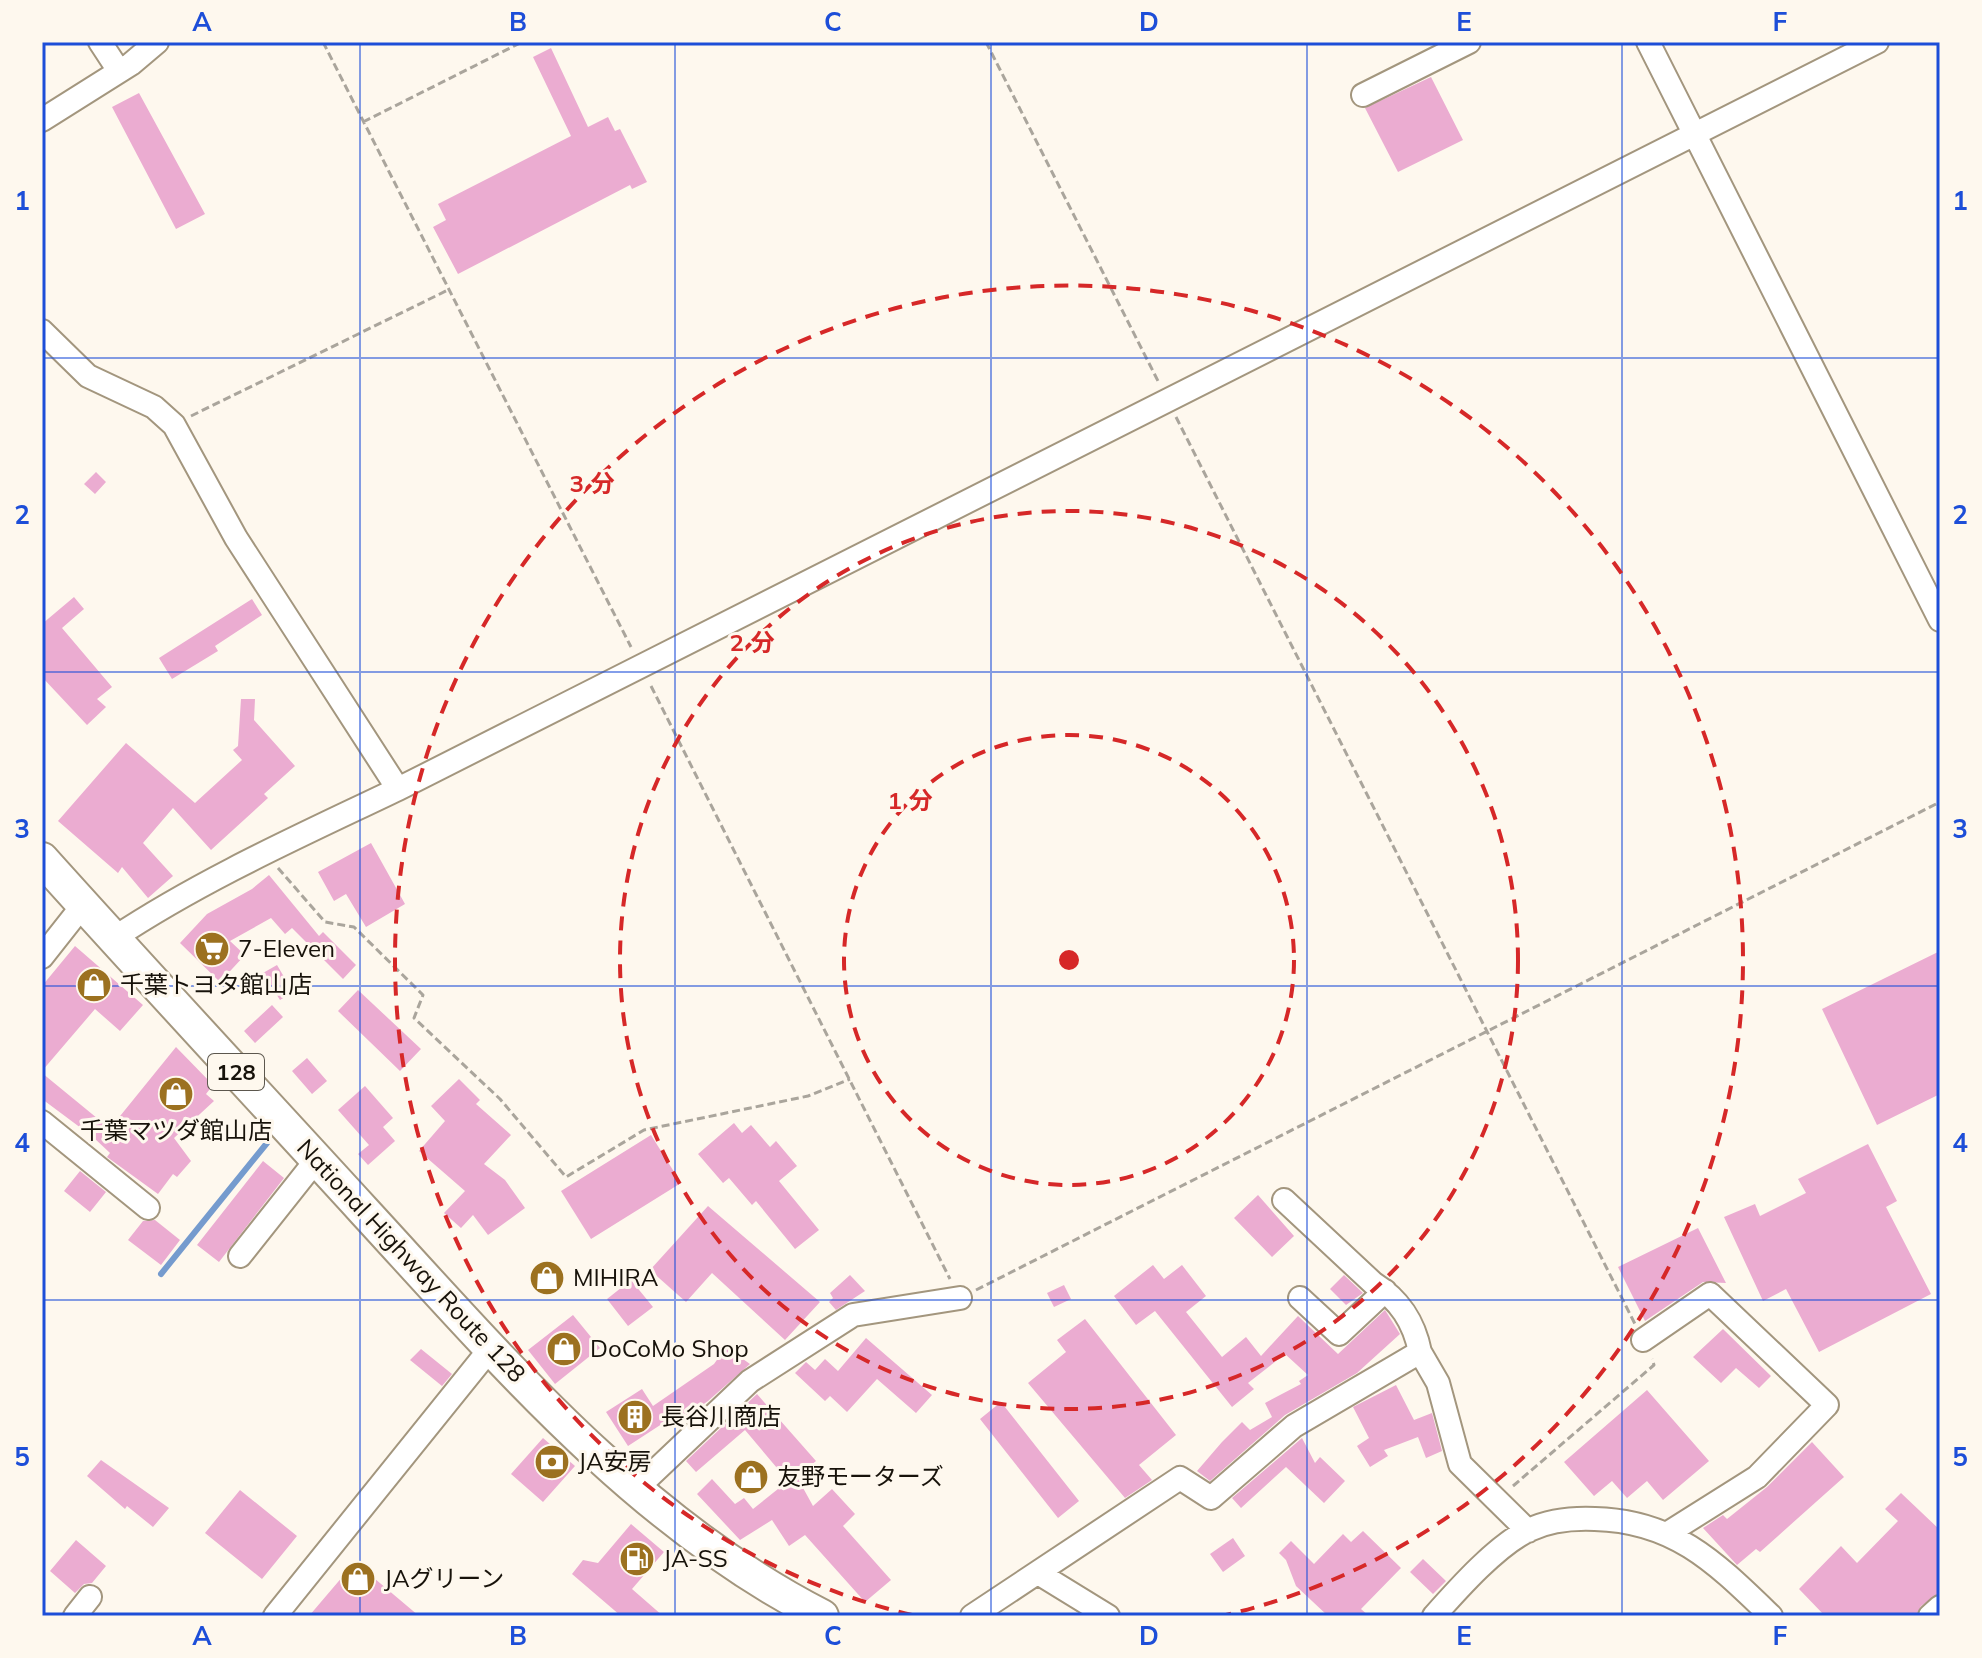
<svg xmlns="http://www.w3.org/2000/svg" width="1982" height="1658" viewBox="0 0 1982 1658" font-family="Mulish,'Noto Sans JP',sans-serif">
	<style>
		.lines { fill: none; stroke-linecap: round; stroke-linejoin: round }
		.stream { stroke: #759bce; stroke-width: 6 }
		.building { fill: #ebacd1 }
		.minor-casing { stroke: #a3967e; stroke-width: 26 }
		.highway-casing { stroke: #a3967e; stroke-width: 36 }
		.path { stroke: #aaa59c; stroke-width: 3; stroke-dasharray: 8 4; stroke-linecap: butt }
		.minor { stroke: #fff; stroke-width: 22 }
		.highway { stroke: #fff; stroke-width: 32 }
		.grid { fill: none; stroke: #1d4ed8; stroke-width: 2; stroke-opacity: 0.55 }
		.ring { fill: none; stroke: #d62828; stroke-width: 4; stroke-dasharray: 14 10 }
		.labels { text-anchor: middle; stroke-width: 6; stroke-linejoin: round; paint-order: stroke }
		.shield { fill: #fef8ee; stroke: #5c574e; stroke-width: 2 }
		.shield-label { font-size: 22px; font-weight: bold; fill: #17120a }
		.poi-label { font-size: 24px; fill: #17120a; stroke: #fef8ee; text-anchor: start }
		.street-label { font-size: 24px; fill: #17120a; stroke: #fef8ee }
		.centre { fill: #d62828; stroke: #fef8ee; stroke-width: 4 }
		.ring-label { font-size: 24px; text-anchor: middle; font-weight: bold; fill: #d62828; stroke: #fef8ee; stroke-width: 6; stroke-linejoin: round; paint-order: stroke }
		.neatline { fill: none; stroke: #1d4ed8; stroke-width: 3 }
		.grid-label { font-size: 26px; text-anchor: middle; font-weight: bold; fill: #1d4ed8 }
	</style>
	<rect width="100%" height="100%" fill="#fef8ee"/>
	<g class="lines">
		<path class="stream" d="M161 1274 267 1143"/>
	</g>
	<path class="building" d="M551 48 588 127 608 117 615 131 620 129 647 182 632 189 630 185 458 274 433 227 446 220 438 204 571 136 533 57Z
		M1431 77 1463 140 1398 172 1365 108Z
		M139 93 205 214 176 229 112 107Z
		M96 472 106 482 95 494 84 484Z
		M74 597 84 609 62 628 112 687 97 699 106 707 87 725 42 677V624Z
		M252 599 262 615 215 646 218 651 172 679 159 658Z
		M241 699H255L254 720 295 766 264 794 268 798 211 850 173 808 143 843 173 876 148 898 122 867 118 873 58 821 126 743 195 803 242 760 233 750 238 746Z
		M371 843 405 904 366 927 346 894 334 901 318 872Z
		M269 875 319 936 323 932 356 965 343 979 292 928 285 934 271 918 230 941 245 955 220 982 180 943 207 914 252 889Z
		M75 946 143 1005 120 1031 95 1009 42 1071V986Z
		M1940 951V1094L1877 1125 1822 1009Z
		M277 965 293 992 280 1000 263 973Z
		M358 990 421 1049 400 1071 338 1011Z
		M272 1005 283 1017 255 1043 244 1031Z
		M176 1047 213 1085 206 1094 214 1101 174 1138 191 1161 177 1177 173 1174 158 1194 107 1157 110 1153 93 1137 42 1099V1073L103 1123 105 1121 112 1126Z
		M307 1058 327 1081 312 1094 292 1071Z
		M459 1079 480 1100 476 1104 511 1135 484 1164 505 1180 525 1208 488 1235 473 1215 461 1228 444 1213 465 1191 419 1151 445 1121 431 1106Z
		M365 1086 393 1118 383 1127 395 1141 368 1165 358 1154 369 1145 338 1110Z
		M734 1123 742 1133 751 1125 770 1147 776 1141 797 1166 779 1181 819 1230 795 1249 756 1201 752 1205 729 1178 723 1183 698 1154Z
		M651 1135 681 1183 591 1239 561 1191Z
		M1868 1144 1897 1201 1886 1207 1931 1294 1819 1352 1786 1289 1763 1301 1724 1217 1755 1204 1760 1216 1806 1193 1798 1179Z
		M263 1161 284 1178 219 1262 197 1245Z
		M80 1171 106 1192 90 1212 64 1191Z
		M1258 1195 1294 1236 1272 1257 1234 1218Z
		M708 1206 820 1302 785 1340 712 1273 686 1302 650 1270Z
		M155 1220 180 1240 161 1265 128 1240 143 1221Z
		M1698 1228 1726 1283 1703 1282 1645 1321 1618 1267Z
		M1153 1265 1164 1279 1182 1265 1206 1296 1186 1312 1222 1357 1246 1337 1261 1356 1298 1316 1338 1354 1385 1310 1400 1334 1357 1373 1285 1415 1210 1481 1197 1471 1222 1442 1242 1422 1250 1430 1272 1417 1265 1403 1301 1384 1299 1381 1308 1375 1285 1354 1248 1383 1254 1389 1232 1407 1155 1311 1136 1325 1114 1296Z
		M850 1275 865 1291 836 1310 829 1302 833 1298 830 1293Z
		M1344 1275 1363 1293 1346 1305 1330 1289Z
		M631 1280 653 1307 628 1326 607 1299Z
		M1064 1285 1071 1299 1054 1307 1047 1293Z
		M573 1315 600 1348 555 1384 528 1350Z
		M1085 1319 1176 1435 1139 1465 1152 1480 1125 1498 1028 1383 1066 1352 1057 1340Z
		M1723 1329 1771 1376 1759 1388 1736 1368 1721 1383 1693 1357Z
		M866 1338 932 1395 916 1413 877 1379 847 1412 830 1396 825 1401 795 1373 806 1362 815 1370 825 1359 838 1371Z
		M726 1347 750 1364 708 1401 672 1426 668 1420 628 1446 606 1412 642 1389 653 1406 714 1364Z
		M421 1349 452 1374 442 1386 410 1360Z
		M1396 1385 1414 1420 1432 1413 1442 1451 1426 1458 1418 1437 1384 1450 1388 1456 1370 1467 1357 1446 1369 1438 1353 1407Z
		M1647 1390 1709 1461 1663 1500 1647 1481 1627 1498 1612 1481 1594 1496 1564 1462Z
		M757 1394 816 1461 797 1477 813 1506 832 1489 855 1514 843 1526 891 1580 865 1602 805 1535 789 1546 772 1520 740 1540 697 1494 712 1479 735 1504 744 1498 753 1509 788 1481 745 1430 696 1472 686 1461Z
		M1001 1402 1079 1501 1058 1518 980 1419Z
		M543 1438 575 1466 543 1502 511 1474Z
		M1302 1438 1315 1463 1320 1457 1345 1481 1324 1503 1286 1467 1241 1508 1232 1498Z
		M1812 1442 1844 1477 1760 1552 1756 1549 1737 1565 1703 1528 1723 1515 1727 1519 1767 1487Z
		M101 1460 169 1508 153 1527 127 1506 125 1509 87 1476Z
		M240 1490 297 1536 262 1579 205 1533Z
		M1901 1493 1940 1530V1593L1921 1606 1916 1616H1825L1799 1589 1841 1546 1857 1563 1898 1521 1885 1509Z
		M631 1524 664 1552 632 1589 663 1616H621L572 1574 583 1560 598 1563Z
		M1363 1531 1401 1568 1361 1609 1369 1616H1328L1296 1586 1286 1560 1279 1553 1291 1541 1314 1564 1343 1534 1351 1542Z
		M1233 1538 1245 1556 1223 1572 1210 1554Z
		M76 1540 106 1566 92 1583 84 1584 75 1593 50 1571Z
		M1423 1559 1446 1581 1433 1594 1410 1572Z
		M355 1562 419 1616H309Z"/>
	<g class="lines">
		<defs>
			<path id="minor" d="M100 42 119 71
				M1648 42 1940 620
				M1363 95 1469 42
				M42 120 131 64 157 42
				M42 331 88 376 154 407 174 425 236 538 398 789
				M114 938C203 879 302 835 398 789L1877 42
				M42 957 83 905
				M42 1122 148 1208
				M1284 1200 1373 1283C1400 1300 1414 1322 1420 1352
				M240 1256 317 1159
				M1300 1298 1339 1334 1385 1291
				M1643 1340 1710 1294 1827 1405 1757 1477 1668 1533
				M636 1489 750 1381 853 1315 960 1298
				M1038 1573 1108 1616
				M75 1616 90 1597
				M275 1616 490 1349
				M972 1616 1180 1478 1211 1498 1294 1426 1420 1352 1438 1383 1460 1464 1528 1531
				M1434 1616C1458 1589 1497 1545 1529 1530 1550 1520 1572 1518 1595 1519 1675 1521 1716 1563 1771 1616
				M1930 1616 1940 1607"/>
			<path id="highway" d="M42 859C148 977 257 1094 364 1211 502 1361 638 1522 822 1616"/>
		</defs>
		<use href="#minor" class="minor-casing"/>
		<use href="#highway" class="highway-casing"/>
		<path class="path" d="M323 42 631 647
			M986 42 1158 381
			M363 122 522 42
			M191 416 450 289
			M1176 417 1635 1324
			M651 686 950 1279
			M278 868 325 922 354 927 423 995 414 1018 500 1099 566 1177 644 1130 808 1096 850 1079
			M976 1290 1940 802
			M1513 1486 1654 1365 1652 1359"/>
		<use href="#minor" class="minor"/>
		<use href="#highway" class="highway"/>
	</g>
	<path class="grid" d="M360 42V1616M675 42V1616M991 42V1616M1307 42V1616M1622 42V1616M42 358H1940M42 672H1940M42 986H1940M42 1300H1940"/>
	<g class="ring">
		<circle cx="1069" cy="960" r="225"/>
		<circle cx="1069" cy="960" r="449"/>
		<path d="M912 1615A674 674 0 1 1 1226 1615"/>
	</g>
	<defs>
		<symbol id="supermarket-disc" viewBox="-11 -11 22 22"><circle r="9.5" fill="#9c7120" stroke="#fef8ee"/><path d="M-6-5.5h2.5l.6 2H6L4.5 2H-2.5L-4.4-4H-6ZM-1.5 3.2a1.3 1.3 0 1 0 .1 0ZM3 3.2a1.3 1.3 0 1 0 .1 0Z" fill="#fff"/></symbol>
		<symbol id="shop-disc" viewBox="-11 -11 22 22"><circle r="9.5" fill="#9c7120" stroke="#fef8ee"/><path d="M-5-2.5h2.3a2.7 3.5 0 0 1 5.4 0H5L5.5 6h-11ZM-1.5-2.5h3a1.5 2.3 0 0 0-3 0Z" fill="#fff"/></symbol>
		<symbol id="building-disc" viewBox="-11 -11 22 22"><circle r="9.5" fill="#9c7120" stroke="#fef8ee"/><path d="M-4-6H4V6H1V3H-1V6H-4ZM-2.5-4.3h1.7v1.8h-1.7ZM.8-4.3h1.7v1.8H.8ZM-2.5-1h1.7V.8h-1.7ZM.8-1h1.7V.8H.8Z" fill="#fff"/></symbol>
		<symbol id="bank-disc" viewBox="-11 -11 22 22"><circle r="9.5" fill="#9c7120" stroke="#fef8ee"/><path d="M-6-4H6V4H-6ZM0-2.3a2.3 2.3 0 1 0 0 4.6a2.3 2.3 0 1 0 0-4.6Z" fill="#fff"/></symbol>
		<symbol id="fuel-disc" viewBox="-11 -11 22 22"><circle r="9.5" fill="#9c7120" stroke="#fef8ee"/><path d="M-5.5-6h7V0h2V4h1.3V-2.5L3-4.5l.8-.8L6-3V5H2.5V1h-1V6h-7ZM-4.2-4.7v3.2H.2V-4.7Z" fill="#fff"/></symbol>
	</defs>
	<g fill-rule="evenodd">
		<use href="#supermarket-disc" x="192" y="929" width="40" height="40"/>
		<use href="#shop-disc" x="74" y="965" width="40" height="40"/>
		<use href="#shop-disc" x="156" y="1074" width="40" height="40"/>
		<use href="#shop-disc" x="527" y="1258" width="40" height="40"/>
		<use href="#shop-disc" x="544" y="1329" width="40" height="40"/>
		<use href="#building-disc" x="615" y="1397" width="40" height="40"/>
		<use href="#bank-disc" x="532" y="1442" width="40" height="40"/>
		<use href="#shop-disc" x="731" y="1457" width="40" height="40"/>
		<use href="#fuel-disc" x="617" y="1539" width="40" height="40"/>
		<use href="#shop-disc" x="338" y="1559" width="40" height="40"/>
	</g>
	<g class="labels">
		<rect class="shield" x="208" y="1054" width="56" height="36" rx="6"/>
		<g class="shield-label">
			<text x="236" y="1080">128</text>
		</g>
		<g class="poi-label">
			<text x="238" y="957">7-Eleven</text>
			<text x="120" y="993">千葉トヨタ館山店</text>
			<text x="176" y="1139" text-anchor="middle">千葉マツダ館山店</text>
			<text x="573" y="1286">MIHIRA</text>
			<text x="590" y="1357">DoCoMo Shop</text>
			<text x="661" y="1425">長谷川商店</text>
			<text x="578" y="1470">JA安房</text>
			<text x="777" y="1485">友野モーターズ</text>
			<text x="663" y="1567">JA-SS</text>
			<text x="384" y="1587">JAグリーン</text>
		</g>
		<g class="street-label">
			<text transform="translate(411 1261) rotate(47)" y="8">National Highway Route 128</text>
		</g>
	</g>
	<circle cx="1069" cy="960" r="12" class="centre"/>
	<g class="ring-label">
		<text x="592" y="492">3 分</text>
		<text x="752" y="651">2 分</text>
		<text x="910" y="809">1 分</text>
	</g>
	<rect width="1982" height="1658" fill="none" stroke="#fef8ee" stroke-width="88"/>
	<rect x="44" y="44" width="1894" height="1570" class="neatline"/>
	<g class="grid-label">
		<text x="202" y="31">A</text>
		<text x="518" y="31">B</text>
		<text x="833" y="31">C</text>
		<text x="1149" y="31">D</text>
		<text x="1464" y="31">E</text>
		<text x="1780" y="31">F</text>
		<text x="22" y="210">1</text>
		<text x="1960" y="210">1</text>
		<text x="22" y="524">2</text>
		<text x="1960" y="524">2</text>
		<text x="22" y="838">3</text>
		<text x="1960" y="838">3</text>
		<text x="22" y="1152">4</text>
		<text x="1960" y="1152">4</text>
		<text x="22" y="1466">5</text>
		<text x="1960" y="1466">5</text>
		<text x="202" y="1645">A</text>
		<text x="518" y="1645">B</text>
		<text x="833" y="1645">C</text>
		<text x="1149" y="1645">D</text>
		<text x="1464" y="1645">E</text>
		<text x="1780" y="1645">F</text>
	</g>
</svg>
